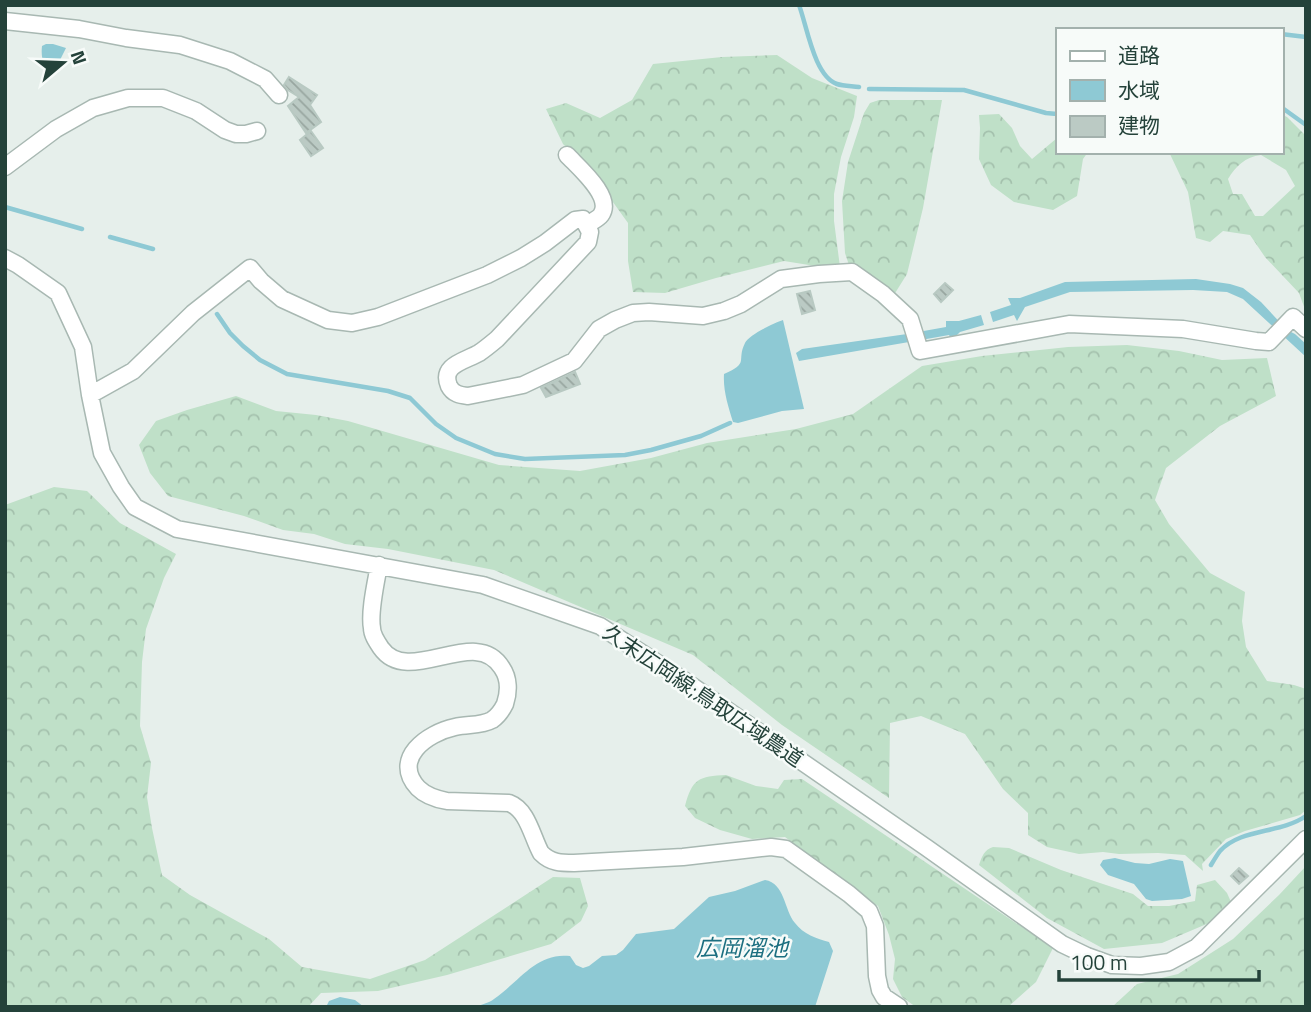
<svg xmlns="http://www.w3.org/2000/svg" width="1311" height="1012" viewBox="0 0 1311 1012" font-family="'Titillium Web','Noto Sans JP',sans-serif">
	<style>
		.forest { fill: url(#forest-crowns); fill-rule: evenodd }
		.water { fill: #8ec9d4 }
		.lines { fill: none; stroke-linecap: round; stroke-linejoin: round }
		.stream { stroke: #8ec9d4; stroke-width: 4.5 }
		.building { fill: url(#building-back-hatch); stroke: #b8c9c2; stroke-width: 2 }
		.minor-casing { stroke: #a8b8b2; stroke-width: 19 }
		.minor { stroke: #fff; stroke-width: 16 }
		.labels { text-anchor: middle; stroke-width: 5; stroke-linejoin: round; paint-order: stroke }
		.street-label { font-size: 21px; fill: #24423a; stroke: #f7fbf9 }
		.water-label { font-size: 23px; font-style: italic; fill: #1c6f80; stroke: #f7fbf9 }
	</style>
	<defs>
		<pattern id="forest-crowns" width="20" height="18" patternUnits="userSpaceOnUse" patternTransform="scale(1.75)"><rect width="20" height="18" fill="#bfe0c8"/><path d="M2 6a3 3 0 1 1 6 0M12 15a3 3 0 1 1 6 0" fill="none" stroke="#a4c1ad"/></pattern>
		<pattern id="building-back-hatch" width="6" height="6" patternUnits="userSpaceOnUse" patternTransform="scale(1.75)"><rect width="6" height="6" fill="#bbcac4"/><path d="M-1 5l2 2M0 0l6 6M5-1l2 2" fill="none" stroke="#98a6a0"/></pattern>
	</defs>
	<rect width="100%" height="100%" fill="#e6efeb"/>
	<path class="forest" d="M777 55 812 78 857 96 854 117 841 157 834 194V221L840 267 834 269 784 261 716 278 665 293 633 292 628 261V223L592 173 563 144 546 109 566 103 600 118 632 100 653 64 722 57Z
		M879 100H942L923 208 907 274 892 298 849 265 845 253 842 201 848 162 864 113 870 103Z
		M999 114 1012 128 1020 146 1032 159 1057 138V152H1088L1083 159 1077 196 1053 210 1014 202 991 185 979 159 980 128 979 115Z
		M1281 115 1287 117 1306 136V312L1299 293 1265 257 1250 235 1223 231 1210 242 1196 238 1188 192 1169 152H1281ZM1261 155 1286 170 1295 186 1263 216H1255L1242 194H1233L1228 179C1236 166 1245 157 1261 155Z
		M1127 345 1179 351 1222 360 1267 358 1276 396 1220 426 1166 468 1155 500 1169 524 1210 573 1245 592 1242 621 1246 647 1267 681 1294 685 1306 689V810L1300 815 1245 831 1226 839 1202 864 1203 871 1185 855 1158 853 1119 854 1103 852 1079 854 1047 847 1028 835V813L1003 789 965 734 921 716 890 723 889 798 782 725 693 655 494 570 388 549 345 544 314 534 283 530 244 516 168 496 150 473 139 445 156 421 187 410 236 396 276 411 316 415 348 421 499 465 580 471 651 458 707 443 796 429 853 414 922 366 982 356 1068 347Z
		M54 487 87 491 120 523 176 554 164 578 146 629 142 662 140 726 151 763 147 797 152 828 162 875 190 895 269 939 302 967 370 979 425 960 553 877 580 878 588 906 581 921 551 944 447 975 378 991 321 993 308 1007H5V505Z
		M726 775 756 786 778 789 784 780 802 779 1053 948 1036 982 1008 1007H916L902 997 893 979 895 959 889 935 878 906 785 837 752 839 720 830 695 818 685 806C692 779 699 776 726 775Z
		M993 847 1009 848 1061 870 1133 894 1148 906H1169L1195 901 1197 885 1215 880 1227 893 1231 902 1209 923 1162 943 1104 949 1047 918 979 865C982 856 984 850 993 847Z
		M1306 866V1007H1112L1137 984 1178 974 1233 939 1279 895Z"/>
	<path class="water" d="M46 44H53L66 48 57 66 50 70C42 65 41 55 42 46Z
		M1196 279 1230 284 1243 288 1261 302 1287 330 1295 334 1306 344V357L1243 299 1227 292 1193 290 1070 292 1025 307 1017 321 1014 315 993 322 990 312 1011 305 1008 298H1020L1065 282Z
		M981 315 984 325 960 332 952 340 949 335 921 340 918 332 946 327V321H959Z
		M783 320 804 409 782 411 738 423 733 422C728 405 723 391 724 374 750 363 736 361 745 343 749 335 774 323 783 320Z
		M907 334 909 342 799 361 796 353 802 349Z
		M1115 858 1135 863 1149 864 1170 859 1183 861 1191 896 1182 899 1152 901 1146 899 1134 884 1108 875 1100 865 1103 860Z
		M765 880C785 883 784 910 795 923 803 934 817 939 829 942L833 951 815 1007H474C480 1005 489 1003 494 999 519 982 536 952 570 956L576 965 583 968 589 966 602 956 616 955 623 950 636 934 674 929 709 897 735 891Z
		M340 997 355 1000 364 1007H326L329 1001Z"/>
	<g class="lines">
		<path class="stream" d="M799 5C807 26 814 76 837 84 843 86 852 86 859 87
			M1281 34 1306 37
			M869 89 964 90 1046 113 1057 114
			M1281 107 1306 125
			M5 207 82 229
			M110 237 153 249
			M217 314 230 333 243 346 260 360 287 374 388 391 410 398 436 424 456 438 495 454 525 459 625 455 651 450 701 436 730 423
			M1211 865C1214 860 1217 855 1220 851 1241 828 1280 834 1306 816"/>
	</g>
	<path class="building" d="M289 77 317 95 310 105 321 122 306 133 288 106 299 97 288 90 284 85Z
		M311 131 323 148 311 156 300 140Z
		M945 283 953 290 941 302 934 294Z
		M810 291 815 310 802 314 797 294Z
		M575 372 580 384 546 397 541 388Z
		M1239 868 1248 876 1239 884 1231 876Z"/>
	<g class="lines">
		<defs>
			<path id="minor" d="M5 21 79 29 126 38 180 45 230 61 265 79 279 95
				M567 155C578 167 614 197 601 215 598 219 591 222 587 225
				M5 167 56 129 93 108 128 98H163L196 111 225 130 236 134H246L257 131
				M5 258 18 265 58 293 83 347 90 395 102 453 121 487 135 507 177 529 483 585 600 626 685 681 927 848 1062 944 1087 956 1112 965 1141 966 1169 962 1197 947 1306 839
				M90 395 133 371 193 313 250 268 261 281 282 299 328 320 352 323 378 317 487 275 521 258 545 243 575 220 583 219 590 232 588 242 497 339C491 344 485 349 479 353 465 361 440 365 449 386 453 394 460 395 468 396L523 385 574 361 599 329 615 320 633 313 649 312 703 316 724 311 741 304 781 279 819 274 852 272 883 294 910 319 920 351 1069 324 1183 329 1256 341 1269 342 1293 317 1306 329
				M379 565C376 582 369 612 372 628 372 635 377 642 381 648 409 688 476 624 502 668 509 678 509 692 505 704 502 710 498 716 492 720 481 726 468 724 455 727 427 733 391 759 418 788 426 796 436 799 447 801L509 803C528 810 532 837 541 853 551 863 561 863 574 863L683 857 771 847 786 849 849 894 869 911 875 926 877 976 880 990 884 997 899 1007"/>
		</defs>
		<use href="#minor" class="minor-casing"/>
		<use href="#minor" class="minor"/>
	</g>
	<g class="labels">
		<g class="street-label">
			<text transform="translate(703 696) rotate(34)" y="7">久末広岡線;鳥取広域農道</text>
		</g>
		<g class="water-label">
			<text x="742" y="956">広岡溜池</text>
		</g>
	</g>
	<rect width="1311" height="1012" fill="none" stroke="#24423a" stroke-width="14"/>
	<rect x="1056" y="28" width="228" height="126" fill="#f7fbf9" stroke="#a3b1ad" stroke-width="2"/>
	<rect x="1070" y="51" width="35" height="10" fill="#ffffff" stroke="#a3b1ad" stroke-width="2"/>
	<text x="1118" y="63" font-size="21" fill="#24423a">道路</text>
	<rect x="1070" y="80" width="35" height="21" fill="#8ec9d4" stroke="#a3b1ad" stroke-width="2"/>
	<text x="1118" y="98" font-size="21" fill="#24423a">水域</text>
	<rect x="1070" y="116" width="35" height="21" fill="#bbcac4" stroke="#a3b1ad" stroke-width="2"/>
	<text x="1118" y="133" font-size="21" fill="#24423a">建物</text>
	<g transform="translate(63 63) rotate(71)" stroke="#f7fbf9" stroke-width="5" paint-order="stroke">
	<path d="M0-5L12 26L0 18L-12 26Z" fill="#24423a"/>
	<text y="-10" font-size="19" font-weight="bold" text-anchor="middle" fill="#24423a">N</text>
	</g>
	<path d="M1059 970v10h200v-10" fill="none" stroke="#24423a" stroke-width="3.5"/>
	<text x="1070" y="970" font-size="21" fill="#24423a" stroke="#f7fbf9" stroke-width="5" paint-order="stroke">100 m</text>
</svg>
